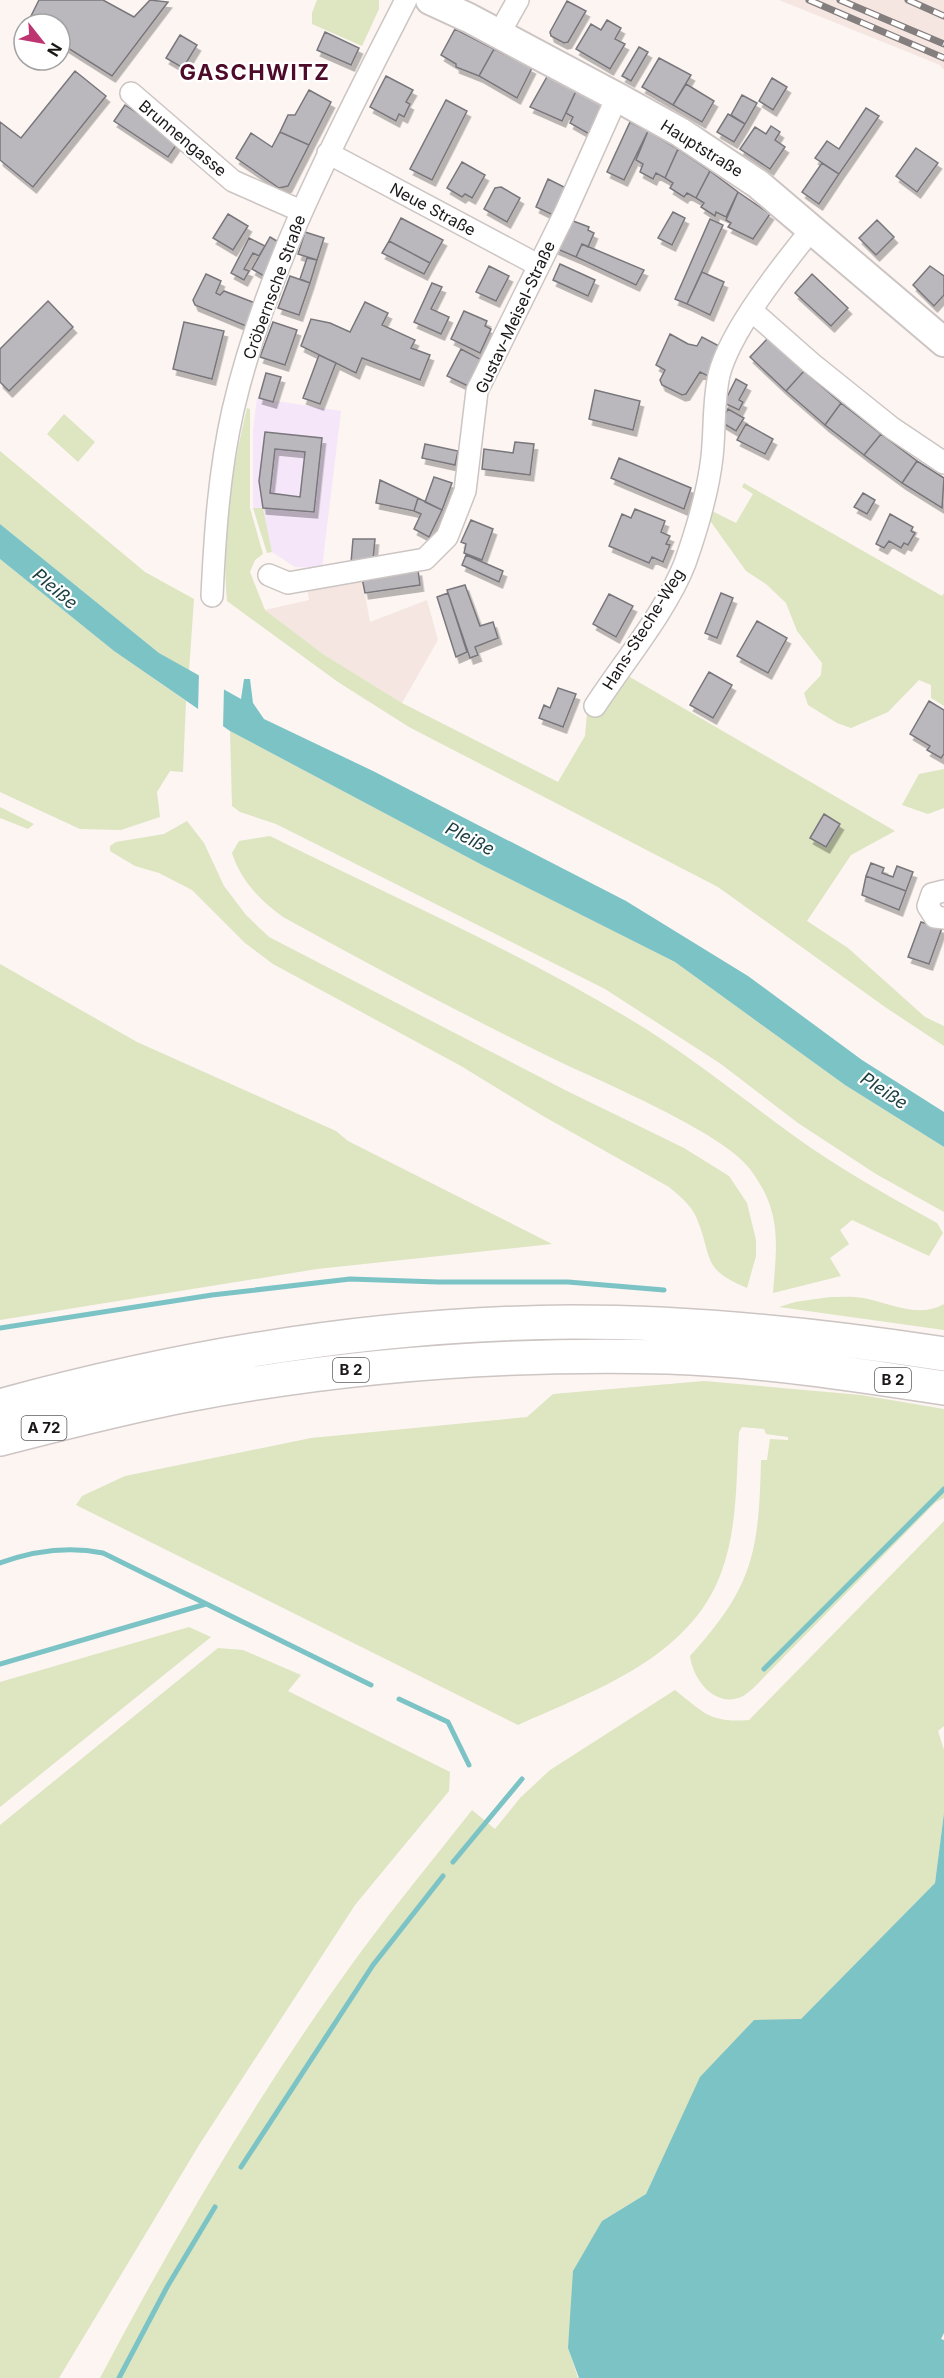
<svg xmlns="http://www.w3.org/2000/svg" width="944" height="2378" viewBox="0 0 944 2378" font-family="Inter,sans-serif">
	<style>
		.commercial { fill: #f5e6fa }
		.built { fill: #f5e6e1 }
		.green { fill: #dde5c1 }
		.water { fill: #7cc3c6 }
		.pier { fill: #fcf5f2 }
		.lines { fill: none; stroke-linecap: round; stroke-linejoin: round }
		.stream { stroke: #7cc3c6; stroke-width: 5 }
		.building { fill: #bab8bd; stroke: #79777c; stroke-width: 1.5; fill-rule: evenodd; filter: url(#shadow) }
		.street-casing { stroke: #ccc5c3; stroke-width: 24 }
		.secondary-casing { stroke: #ccc5c3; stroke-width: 32 }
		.highway-casing { stroke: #ccc5c3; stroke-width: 36 }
		.street { stroke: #fff; stroke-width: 21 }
		.secondary { stroke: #fff; stroke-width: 28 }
		.highway { stroke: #fff; stroke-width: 33 }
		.rail-casing { stroke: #847f7e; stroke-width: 7 }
		.rail { stroke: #fff; stroke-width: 4.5; stroke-dasharray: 14; stroke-linecap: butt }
		.labels { text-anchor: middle; stroke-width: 4.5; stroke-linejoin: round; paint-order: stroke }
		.shield { fill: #fff; stroke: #5f5d5d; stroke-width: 1.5 }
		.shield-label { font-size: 15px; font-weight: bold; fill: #1a1717 }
		.street-label { font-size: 16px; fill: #1a1717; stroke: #fff }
		.water-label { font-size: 18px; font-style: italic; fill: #1b3e40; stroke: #fff }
		.district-label { font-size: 22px; font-weight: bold; letter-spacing: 1.5px; fill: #4d0a29; stroke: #fff }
	</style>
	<defs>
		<filter id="shadow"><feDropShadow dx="3.5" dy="6" stdDeviation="0" flood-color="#0004"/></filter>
	</defs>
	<rect width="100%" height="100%" fill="#fcf5f2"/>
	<path class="commercial" d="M257 398 341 411 322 568 295 567 272 552 263 508H253V431Z"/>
	<path class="built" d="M779 0H944V70L940 65Z
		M362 578 370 622 427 600 438 640 402 703 323 654 265 610 309 600 307 586Z"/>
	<path class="green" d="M317 0H379V9L362 46 312 24V13Z
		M247 408 250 409V508L263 554 255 560 250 572 265 610 323 654 402 703 558 782 585 736 588 702 623 673 895 831 851 855 807 921 848 948 925 1017 944 1026V1046L885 1007 718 887 409 727 338 682 227 601C221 538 232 470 247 408Z
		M64 414 95 442 78 462 47 434Z
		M0 451 145 572 194 599 189 671 159 653 0 524Z
		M744 483 942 596 944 593V706L931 698V685L919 680 888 712 851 728 837 723 808 705 804 693 821 675 822 663 797 631 786 603 766 584 746 571 706 515 707 512H714L736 523 753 494 742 487Z
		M253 508H263L272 552 267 553Z
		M0 559 114 651 186 701 183 772 170 771 157 792 160 817 121 830 80 829 0 792Z
		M230 731 484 866 675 962 845 1085 944 1147V1212L876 1174 798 1123 721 1064 605 989 276 824 240 812 232 806Z
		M944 769V808L928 814 902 805 919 774Z
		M0 807 34 824 28 829 0 818Z
		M187 821 204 843 224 886 246 915 269 937 565 1090 684 1148 729 1176 747 1203 756 1240V1256L747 1288C701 1269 713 1258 697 1219 692 1206 680 1196 669 1187L543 1116 461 1066 273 964 245 943 192 890 159 873 135 866 110 851V846L116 842 164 834Z
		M270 836C396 899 527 955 646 1029 696 1061 742 1098 790 1133 836 1167 887 1195 937 1223L943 1233 929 1256 852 1220 840 1230 849 1244 830 1258 841 1276 773 1293C777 1242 782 1212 750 1169 722 1132 602 1082 556 1060 464 1015 373 967 283 917 260 900 241 881 232 853L239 841Z
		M0 964 137 1042 336 1131 348 1141 552 1244 317 1269 0 1320Z
		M830 1297C840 1297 852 1296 863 1298 891 1303 918 1319 944 1304V1330L779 1307 795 1302Z
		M704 1381 861 1395 944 1409V1498L936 1502 769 1672C761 1680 751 1692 741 1697 714 1708 693 1679 690 1656 753 1587 759 1552 761 1460H767L770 1439 788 1440V1437L766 1434 764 1429 742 1427 739 1432C736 1478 738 1528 721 1573 690 1658 593 1691 518 1725L76 1505 82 1496 125 1476 311 1438 527 1417 553 1394Z
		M944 1521V1726L938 1731 944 1750V1813L935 1883 800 2020H754L701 2077 646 2194 602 2221 568 2347 578 2378H100C178 2230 264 2084 363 1949 398 1902 435 1857 472 1810L495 1829 520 1798 550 1770 675 1690C704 1713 710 1723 749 1720Z
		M189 1627 211 1637 0 1807V1682Z
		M218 1648 243 1650 301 1675 288 1691 450 1772 449 1791 355 1905 199 2145 59 2378H0V1825Z"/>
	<path class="water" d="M0 524 159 653 241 699 244 679H250L253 703 264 719 373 771 626 901 748 976 862 1060 944 1112V1147L845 1085 675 962 484 866 230 731 114 651 0 559Z
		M944 1813V2333L941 2339 944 2340V2378H579L568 2348 573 2271 602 2221 646 2194 700 2077 754 2020 801 2019 935 1883Z"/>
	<path class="pier" d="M199 673 224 686 223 729 198 712Z"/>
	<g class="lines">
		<path class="stream" d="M0 1328 212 1295 350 1279 438 1282H568L664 1290
			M0 1563C33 1551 68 1546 103 1553L371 1685
			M0 1664 206 1604
			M764 1669 944 1489
			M399 1699 448 1722 469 1765
			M453 1862 522 1779
			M241 2167 373 1965 443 1876
			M119 2378 167 2287 215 2207"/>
	</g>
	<path class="building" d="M39 0H103L134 17 150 0 168 2 112 76 60 43V24H27Z
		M567 1 586 11 568 42 564 43 551 36 550 32Z
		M607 20 621 28 615 39 625 44 610 69 576 49 591 24 601 30Z
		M455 29 494 49 479 76 456 67V64L441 55Z
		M325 32 359 48 351 65 317 50Z
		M180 35 197 45 183 68 166 58Z
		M639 47 648 52 631 81 622 76Z
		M494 49 532 68 517 98 479 76Z
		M659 58 691 75 673 105 642 87Z
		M75 71 106 96 33 187 0 160V122L21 138Z
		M548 75 576 91 562 121 530 107Z
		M386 76 413 90 406 102 410 104 404 117 399 114 396 121 370 107Z
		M772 78 787 87 773 110 759 101Z
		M686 84 714 101 702 122 673 105Z
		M309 90 331 102 309 145 280 132 288 115H295Z
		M576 91 600 104 603 111 591 135 570 123 573 117 566 113Z
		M742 95 757 103 745 124 731 115Z
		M446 100 467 111 432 180 410 169Z
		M125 105 179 141 168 157 114 121Z
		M866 108 879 116 839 174 815 158 827 141 839 149Z
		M728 114 745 124 734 142 717 132Z
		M630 122 648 131 624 180 607 172Z
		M771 126 780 132 775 140 785 147 770 169 740 149 755 127 766 134Z
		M648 131 678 149 665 178 656 173 653 179 640 172 643 164 636 160Z
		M280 132 309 145 288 186 279 188 236 158 251 133 272 147Z
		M916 148 938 163 917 192 896 176Z
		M678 149 710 171 696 198 687 193 684 197 670 188 673 183 665 178Z
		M462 162 485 175 472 198 465 194 462 197 447 188Z
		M822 163 839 174 819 204 802 192Z
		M710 171 738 192 726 217 716 212 715 216 701 207 704 203 696 198Z
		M548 179 568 189 555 216 536 207Z
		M501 187 520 198 507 222 484 209 495 188Z
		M738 192 770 214 753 239 728 227 731 223 726 220Z
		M673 212 685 218 672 245 658 238Z
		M228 214 248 226 233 250 213 238Z
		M401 218 443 240 430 263 389 241Z
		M568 219 589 227 588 230 594 233 588 247 582 244 576 257 555 248Z
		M710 219 723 225 687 304 675 299Z
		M877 220 894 237 876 255 859 238Z
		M305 232 324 238 317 260 298 254Z
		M270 237 282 244 264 276 252 269Z
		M249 238 265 246 259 256 253 253 244 269 249 271 244 280 231 273Z
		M389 241 430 263 424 274 382 253Z
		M582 244 644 270 636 285 576 257Z
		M307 258 317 260 310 283 300 279Z
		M560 264 595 280 588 296 553 280Z
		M489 266 509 276 496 301 476 292Z
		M930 266 944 276V295L934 306 913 285Z
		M702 272 724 282 710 315 687 304Z
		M206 274 221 281 216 293 220 295 224 291 255 303 246 326 195 305 193 300Z
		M812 274 848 308 831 326 795 293Z
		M290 276 310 283 299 315 278 308Z
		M432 283 442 287 431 309 449 317 441 334 414 322Z
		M48 301 73 327 9 391 0 382V349Z
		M365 302 388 313 382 325 415 340 411 348 430 355 420 380 362 358 356 373 301 346 311 319 330 323 350 332Z
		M464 311 487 321 485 326 491 329 480 353 451 339Z
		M184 322 224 331 212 379 173 369Z
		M273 322 297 330 285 365 260 357Z
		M670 334 688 344 697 346 702 337 721 347 708 376 700 372 686 394 682 395 662 385 660 380 665 370 656 365Z
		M768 338 804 371 786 391 750 357Z
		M461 349 482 360 468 386 447 376Z
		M319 355 336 363 320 404 303 398Z
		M804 371 841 403 825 425 786 391Z
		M266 373 281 377 273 402 259 398Z
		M736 379 747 385 739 400 743 402 739 410 724 403Z
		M595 390 640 401 633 430 589 419Z
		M841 403 881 434 864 455 825 425Z
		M728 409 744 418 736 431 721 422Z
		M746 424 773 439 765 454 737 440Z
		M265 432 322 438 314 512 263 508 259 481ZM275 449 305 452 300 497 270 493Z
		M881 434 917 461 902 483 864 455Z
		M515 442 534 444 530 475 482 469 484 449 513 453Z
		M425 444 458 451 455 465 422 458Z
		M619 458 691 488 684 509 611 478Z
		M917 461 944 478 942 508 902 483Z
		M434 477 452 483 442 510 425 502Z
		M380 480 418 498 414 511 376 503Z
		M863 493 875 500 867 514 854 507Z
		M418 498 442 510 429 537 414 529 421 514 414 511Z
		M635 509 665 521 661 532 670 536 666 544 670 545 663 562 652 557 649 563 609 546 622 514 631 518Z
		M890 514 913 527 911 531 915 533 908 545 904 543 901 548 889 541 884 548 876 544Z
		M471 520 493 529 482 560 464 553 466 544 461 542Z
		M353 539H375L373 560 351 563Z
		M466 555 503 571 499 582 462 565Z
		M418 570 420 585 365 593 362 578Z
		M465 585 480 626 493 622 498 638 475 647 478 655 470 658 447 590Z
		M448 593 467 652 456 657 437 597Z
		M721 593 733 598 717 638 705 633Z
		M609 594 633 606 616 637 593 624Z
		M757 621 787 638 768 673 737 656Z
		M709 672 732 685 713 718 690 705Z
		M558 688 576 694 563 727 539 718 544 705 550 708Z
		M929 701 944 710V754L941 758 927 750 930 746 910 734Z
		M824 814 840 824 826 847 810 838Z
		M871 863 884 868 882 873 893 877 897 866 913 872 906 891 866 876Z
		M866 876 906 891 899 910 862 895Z
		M921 922 942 928 929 964 908 957Z"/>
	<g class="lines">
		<defs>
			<path id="street" d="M499 34 518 0
				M131 93 233 181 301 211
				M328 153 538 265
				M752 311 811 363 892 428 944 463
				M269 575 288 583 425 559 447 537 465 491 477 391 565 213 617 97
				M212 596C215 533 219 472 233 410 267 264 339 132 406 0
				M595 706C623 663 667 610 685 563 697 529 708 493 712 457 715 431 713 402 719 375 730 331 782 266 811 230
				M944 891 932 894 928 906 935 917 944 918"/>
			<path id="secondary" d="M430 0 469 18 617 97 680 132 758 184 944 342"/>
			<path id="highway" d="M0 1406C186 1355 379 1323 572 1322 696 1322 821 1335 944 1354
				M0 1439C62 1423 124 1407 187 1395 345 1365 507 1353 668 1357 760 1360 853 1374 944 1388"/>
		</defs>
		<use href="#street" class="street-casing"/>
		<use href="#secondary" class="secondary-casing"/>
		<use href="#highway" class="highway-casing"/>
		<use href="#street" class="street"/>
		<use href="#secondary" class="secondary"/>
		<use href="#highway" class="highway"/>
		<defs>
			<path id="rail" d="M809 0 944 58
				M840 0 944 44
				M908 0 944 16"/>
		</defs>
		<use href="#rail" class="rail-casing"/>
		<use href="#rail" class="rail"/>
	</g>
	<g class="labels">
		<g class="shield">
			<rect x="333" y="1358" width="36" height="24" rx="4.5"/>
			<rect x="875" y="1368" width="36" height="24" rx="4.5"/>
			<rect x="21.5" y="1416" width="45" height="24" rx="4.5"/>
		</g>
		<g class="shield-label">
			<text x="351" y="1375">B 2</text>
			<text x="893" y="1385">B 2</text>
			<text x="44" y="1433">A 72</text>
		</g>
		<g class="street-label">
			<text transform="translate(183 138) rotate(40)" y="6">Brunnengasse</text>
			<text transform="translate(702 148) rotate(32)" y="6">Hauptstraße</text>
			<text transform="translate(433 209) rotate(28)" y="6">Neue Straße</text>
			<text transform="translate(274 287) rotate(-70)" y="6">Cröbernsche Straße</text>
			<text transform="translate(515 317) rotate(-65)" y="6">Gustav-Meisel-Straße</text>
			<text transform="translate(643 629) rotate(-58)" y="6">Hans-Steche-Weg</text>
		</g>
		<g class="water-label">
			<text transform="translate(55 589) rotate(40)" y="6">Pleiße</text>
			<text transform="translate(470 839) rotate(27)" y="6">Pleiße</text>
			<text transform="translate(884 1091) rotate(33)" y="6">Pleiße</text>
		</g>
		<g class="district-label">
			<text x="255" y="80">GASCHWITZ</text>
		</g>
	</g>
	<g transform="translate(42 42) rotate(121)"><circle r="28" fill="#ffffff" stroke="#a3a2a2" stroke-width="1.5"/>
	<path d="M0-4.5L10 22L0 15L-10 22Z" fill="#bd3470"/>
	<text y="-9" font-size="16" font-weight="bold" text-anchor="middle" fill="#1a1717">N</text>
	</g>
</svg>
